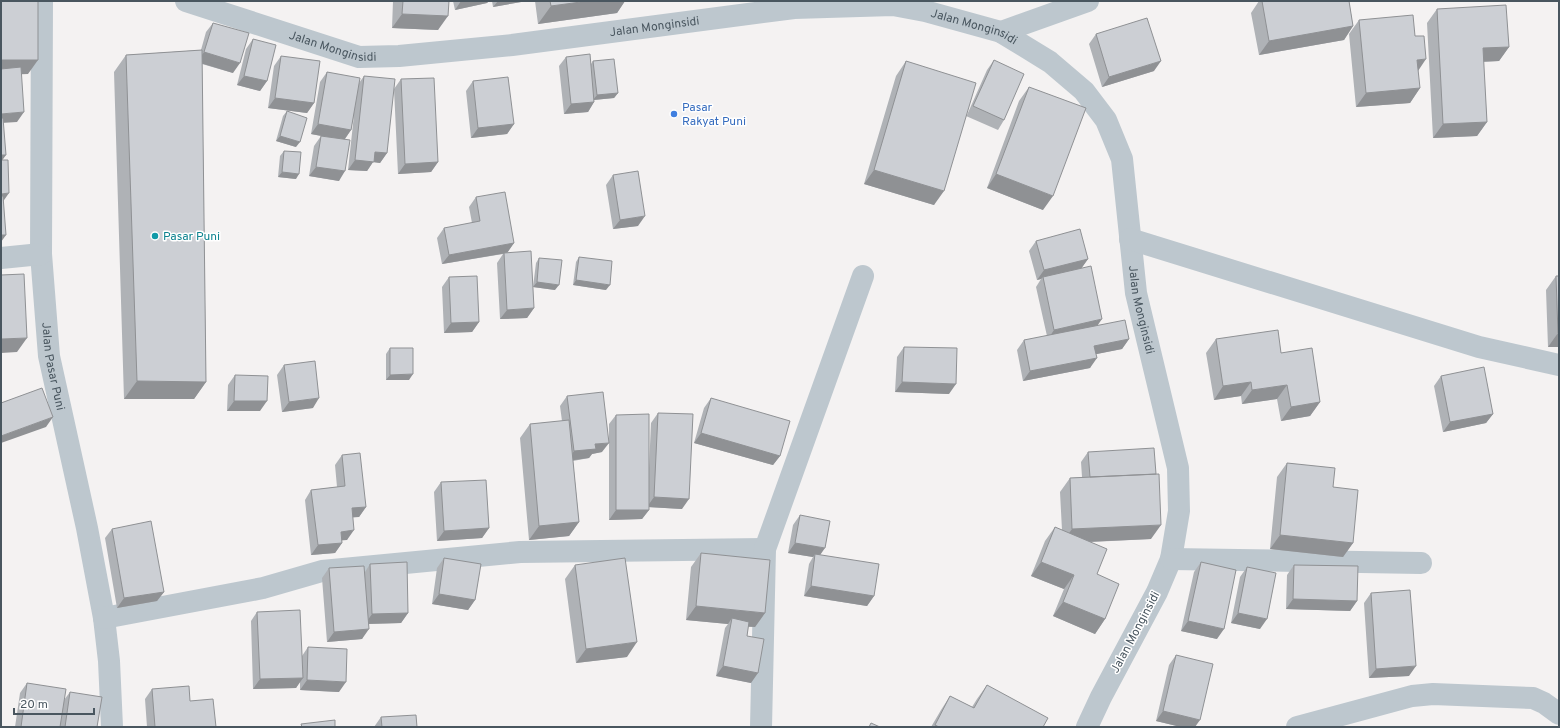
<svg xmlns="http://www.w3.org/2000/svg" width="1560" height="728" viewBox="0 0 1560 728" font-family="Overpass,sans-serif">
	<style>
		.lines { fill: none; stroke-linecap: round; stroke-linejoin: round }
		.minor { stroke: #bdc7ce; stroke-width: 22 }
		.wall { fill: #afb2b6 }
		.shaded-wall { fill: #8f9194 }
		.building { fill: #cccfd4; stroke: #8f9194 }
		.shop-dot { fill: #3f7fe0; stroke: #fff; stroke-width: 1.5 }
		.culture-dot { fill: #0f9aa8; stroke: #fff; stroke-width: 1.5 }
		.labels { text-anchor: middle; stroke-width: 3; stroke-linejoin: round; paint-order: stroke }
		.street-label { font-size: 12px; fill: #49565f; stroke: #fff }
		.shop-label { font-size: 12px; fill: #366cbe; stroke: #fff; text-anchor: start }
		.culture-label { font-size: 12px; fill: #0d838f; stroke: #fff; text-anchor: start }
	</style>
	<rect width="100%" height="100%" fill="#f4f2f2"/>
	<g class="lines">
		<g class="minor">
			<path id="s1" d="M42 1 41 254 49 356 87 528 104 618 109 661 112 727"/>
			<path id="s2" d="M186 1 359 57 399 56 512 45 794 8 893 5 925 11 1001 32 1050 62 1084 91 1106 120 1122 159 1136 293 1178 468 1179 511 1171 559 1157 592 1101 697 1087 727"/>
			<path d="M1001 32 1088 1"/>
			<path d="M1130 239 1479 347 1559 365"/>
			<path d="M1 258 41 254"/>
			<path d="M1171 559 1421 563"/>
			<path d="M104 618 263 588 322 571 520 552 765 549"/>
			<path d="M761 727 765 549 863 276"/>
			<path d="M1297 727 1412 696 1433 694 1533 698 1544 703 1559 714"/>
		</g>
	</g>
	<path class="wall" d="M393 1H449L438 30 392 28Z
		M453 1H489L487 3 455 10Z
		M492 1H527L493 7Z
		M535 1H625L617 13 538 24Z
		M1259 1H1349L1353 26 1344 40 1259 55 1251 13Z
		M1437 9 1509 47 1499 61 1483 62 1487 122 1477 136 1433 138 1427 23Z
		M1359 20 1420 88 1410 103 1356 107 1349 34Z
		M213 23 233 73 202 64 206 382 194 399H124L114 72 126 55 201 50 206 32Z
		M1096 34 1154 71 1102 87 1089 44Z
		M253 39 267 81 260 91 237 85 246 49Z
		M281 56 314 103 307 113 268 108 274 66Z
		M566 57 591 64 593 61 618 93 614 98 594 100V102L588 112 564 114 559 66Z
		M994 60 1004 120 998 130 966 116 934 205 864 184 896 76 906 61 967 115 987 70Z
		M327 72 359 83 364 76 387 153 380 163 373 162 367 171 348 170 354 115 351 130 345 139 339 181 309 176 314 146 321 136 311 134 320 82Z
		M401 79 438 162 431 172 398 174 394 89Z
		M473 81 514 124 507 134 471 138 466 91Z
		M1029 87 1043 210 987 188 1019 101Z
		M287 111 296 147 276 141 283 116Z
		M284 151 296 179 278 177 280 156Z
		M613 175 638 226 613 229 606 185Z
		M476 197 514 243 507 253 534 308 527 318 500 319 497 263 503 254 442 264 437 238 444 228 472 223 469 207Z
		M1036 241 1088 259 1081 268 1097 326 1129 339 1122 349 1096 354 1090 368 1023 381 1017 350 1024 340 1047 336 1036 287 1041 279 1037 280 1029 251Z
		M579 257 606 290 573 285 576 262Z
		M539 258 555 290 533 287 536 263Z
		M1556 276 1559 347H1548L1546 290Z
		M449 277 479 322 472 332 444 333 442 287Z
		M1216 339 1281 353 1320 402 1310 416 1281 421 1277 399 1242 404 1241 396 1214 400 1206 353Z
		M904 347 949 394 895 392 897 357Z
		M390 348 409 380H386V354Z
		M284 365 313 408 282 412 277 375Z
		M235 375 260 411H227L228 385Z
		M1441 376 1493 414 1486 423 1443 432 1434 386Z
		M567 396 602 452 592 454 589 458 573 461 579 522 569 536 529 540 520 438 530 424 562 421 560 406Z
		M711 398 780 456 773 465 694 443 704 408Z
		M658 413 682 509 649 507V510L642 519 609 520V424L616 415 649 468 651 423Z
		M1088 452 1151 539 1091 542 1105 619 1095 634 1053 616 1064 589 1031 576 1045 541 1055 527 1062 530 1060 492 1070 478 1082 477 1081 462Z
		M342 455 366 507 359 517H353L347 540H342V543L335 553 311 555 305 500 311 490 337 487 335 465Z
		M1287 463 1333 487 1353 543 1343 557 1270 549 1277 477Z
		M441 482 489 528 482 538 437 541 434 492Z
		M800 515 820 555 874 596 867 606 804 596 809 564 813 557 788 553 793 525Z
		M112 529 164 592 157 601 117 608 105 538Z
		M701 553 765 613 755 627H748L747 636 751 683 716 676 725 628 728 624 686 620 691 567Z
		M444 558 475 600 468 610 432 604 437 568Z
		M1201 562 1217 639 1181 631 1194 572Z
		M370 564 408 613 401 623 369 624 362 639 327 642 322 578 329 568 365 572Z
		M575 565 627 657 576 663 565 579Z
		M1294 565 1357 601 1350 611 1286 609 1287 575Z
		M1247 567 1260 629 1231 623 1240 577Z
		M1371 593 1409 676 1369 678 1364 603Z
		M257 612 302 656 308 647 339 692 300 690V681L296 688 253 689 251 621Z
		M1176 655 1195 727H1181L1156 721 1169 665Z
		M27 683 64 700 70 692 97 727H15L20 693Z
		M987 685 1043 727H931L941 710 950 696 972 707 977 699Z
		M152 689 190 701 216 727H147L145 699Z
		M381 717 417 727H374Z"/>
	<path class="shaded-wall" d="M461 1H489L487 3 455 10Z
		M498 1H527L493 7Z
		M588 1H625L617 13 538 24 551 6Z
		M402 14 448 16 438 30 392 28Z
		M1353 26 1344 40 1259 55 1269 41Z
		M1509 47 1499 61 1473 62 1483 48Z
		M204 52 240 63 233 73 197 62Z
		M1426 59 1416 74 1417 60Z
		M1 60H38L28 74 1 75Z
		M1161 61 1154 71 1102 87 1109 77Z
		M244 76 267 81 260 91 237 85Z
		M1420 88 1410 103 1356 107 1366 93Z
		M618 93 614 98 593 100 597 95Z
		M275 98 314 103 307 113 268 108Z
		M594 102 588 112 564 114 571 104Z
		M24 112 17 122 1 123V114Z
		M1487 122 1477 136 1433 138 1443 124Z
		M318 124 351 130 344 140 311 134Z
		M514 124 507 134 471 138 478 128Z
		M280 136 300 142 296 147 276 141Z
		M375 152 387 153 380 163 373 162 367 171 348 170 355 160Z
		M1 155H6L1 162Z
		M438 162 431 172 398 174 405 164Z
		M316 167 345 171 339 181 309 176Z
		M874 170 944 191 934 205 864 184Z
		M282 172 299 174 296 179 278 177Z
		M996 174 1053 196 1043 210 987 188Z
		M9 193 2 203H1V194Z
		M645 216 638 226 613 229 620 220Z
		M1 235H6L1 242Z
		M514 243 507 253 442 264 449 255Z
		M1088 259 1081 269 1043 277 1041 279 1037 280 1044 270Z
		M576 280 610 285 606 290 573 285Z
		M537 282 559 285 555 290 533 287Z
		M534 308 527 318 500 319 507 310Z
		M1102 319 1095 329 1048 339 1054 330Z
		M479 322 472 332 444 333 451 323Z
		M1558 333H1559V347H1548Z
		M27 338 17 352 1 353V339Z
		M1129 339 1122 349 1087 356 1094 346Z
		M1097 358 1090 368 1023 381 1030 371Z
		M413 374 409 380H386L390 375Z
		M137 381 206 382 194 399H124Z
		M902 382 956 384 949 394 895 392Z
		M1251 382 1241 396 1214 400 1223 386Z
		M1287 385 1277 399 1242 404 1252 390Z
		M319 398 313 408 282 412 289 402Z
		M234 401H267L260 411H227Z
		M1320 402 1310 416 1281 421 1291 407Z
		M1493 414 1486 423 1443 432 1450 422Z
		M53 417 46 427 1 443V436Z
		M701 433 780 456 773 465 694 443Z
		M609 443 602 452 592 454 589 458 567 461 574 451 595 444Z
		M654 497 689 499 682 509 647 507Z
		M366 507 359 517 345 518 352 508Z
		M616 510H649L642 519 609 520Z
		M579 522 569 536 529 540 539 526Z
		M1161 525 1151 539 1062 543 1072 529Z
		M489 528 482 538 437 541 444 531Z
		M354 530 347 540 334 541 341 532Z
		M1280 535 1353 543 1343 557 1270 549Z
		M342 543 335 553 311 555 318 545Z
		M795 543 825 548 818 558 815 554 813 557 788 553Z
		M1041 562 1074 575 1064 589 1031 576Z
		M811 586 874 596 867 606 804 596Z
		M164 592 157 601 117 608 124 598Z
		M439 594 475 600 468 610 432 604Z
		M1293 599 1357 601 1350 611 1286 609Z
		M1063 602 1105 619 1095 634 1053 616Z
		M696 606 765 613 755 627 731 625 732 618 728 624 686 620Z
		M408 613 401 623 365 624 372 614Z
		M1238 613 1267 619 1260 629 1231 623Z
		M1188 621 1224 629 1217 639 1181 631Z
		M369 629 362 639 327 642 334 632Z
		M637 642 627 657 576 663 586 649Z
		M723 666 758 673 751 683 716 676Z
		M1416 666 1409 676 1369 678 1376 669Z
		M303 678 296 688 253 689 260 679Z
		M307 680 346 682 339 692 300 690Z
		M1163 711 1200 720 1195 727H1181L1156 721Z"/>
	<path class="building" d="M1 1H38V60H1Z
		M403 1H449L448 16 402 14Z
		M550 1H588L551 6Z
		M1262 1H1349L1353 26 1269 41Z
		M1506 5 1509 47 1483 48 1487 122 1443 124 1437 9Z
		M1413 15 1415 36H1424L1426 59 1417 60 1420 88 1366 93 1359 20Z
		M1147 18 1161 61 1109 77 1096 34Z
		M213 23 249 33 240 63 204 52Z
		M253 39 276 45 267 81 244 76Z
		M202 50 206 382 137 381 126 55Z
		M590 54 594 102 571 104 566 57Z
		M281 56 320 61 314 103 275 98Z
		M614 59 618 93 597 95 593 61Z
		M994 60 1024 74 1004 120 973 106Z
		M906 61 976 83 944 191 874 170Z
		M21 67 24 112 1 114V69Z
		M327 72 360 78 351 130 318 124Z
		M364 76 395 79 387 153 375 152 374 162 355 160Z
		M508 77 514 124 478 128 473 81Z
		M434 78 438 162 405 164 401 79Z
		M1029 87 1086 108 1053 196 996 174Z
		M287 111 307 118 300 142 280 136Z
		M1 118H3L6 155H1Z
		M321 136 350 140 345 171 316 167Z
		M284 151 301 152 299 174 282 172Z
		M1 160H8L9 193 1 194Z
		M638 171 645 216 620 220 613 175Z
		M505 192 514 243 449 255 444 228 480 221 476 197Z
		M1 196H3L6 235H1Z
		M1080 229 1088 259 1044 270 1036 241Z
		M531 251 534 308 507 310 504 253Z
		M579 257 612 261 610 285 576 280Z
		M539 258 562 260 559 285 537 282Z
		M1091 266 1102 319 1054 330 1043 277Z
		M24 274 27 338 1 339V275Z
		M477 276 479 322 451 323 449 277Z
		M1556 276H1559V333H1558Z
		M1125 320 1129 339 1094 346 1097 358 1030 371 1024 340Z
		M1278 330 1281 353 1312 348 1320 402 1291 407 1287 385 1252 390 1251 382 1223 386 1216 339Z
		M904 347 957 348 956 384 902 382Z
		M390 348H413V374L390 375Z
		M315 361 319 398 289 402 284 365Z
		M1484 367 1493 414 1450 422 1441 376Z
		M235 375 268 376 267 401H234Z
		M42 388 53 417 1 436V403Z
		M603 392 609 443 595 444 596 449 574 451 567 396Z
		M711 398 790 421 780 456 701 433Z
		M658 413 693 414 689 499 654 497Z
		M649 414V510H616V415Z
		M569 420 579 522 539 526 530 424Z
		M1154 448 1156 474 1090 477 1088 452Z
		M360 453 366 507 352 508 354 530 341 532 342 543 318 545 311 490 345 486 342 455Z
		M1287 463 1335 468 1333 487 1358 490 1353 543 1280 535Z
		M1159 474 1161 525 1072 529 1070 478Z
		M486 480 489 528 444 531 441 482Z
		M800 515 830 521 825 548 795 543Z
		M151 521 164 592 124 598 112 529Z
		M1055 527 1107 549 1097 574 1119 584 1105 619 1063 602 1074 575 1041 562Z
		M701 553 770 560 765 613 696 606Z
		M815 554 879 564 874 596 811 586Z
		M444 558 481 564 475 600 439 594Z
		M625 558 637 642 586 649 575 565Z
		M407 562 408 613 372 614 370 564Z
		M1201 562 1236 570 1224 629 1188 621Z
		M1294 565 1358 566 1357 601 1293 599Z
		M364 566 369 629 334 632 329 568Z
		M1247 567 1276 573 1267 619 1238 613Z
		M1410 590 1416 666 1376 669 1371 593Z
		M300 610 303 678 260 679 257 612Z
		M732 618 749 622 747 636 764 639 758 673 723 666Z
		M308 647 347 649 346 682 307 680Z
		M1176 655 1213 664 1200 720 1163 711Z
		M27 683 66 689 60 727H21Z
		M987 685 1048 718 1043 727H939L935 725 950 696 974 708Z
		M189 686 190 701 213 699 216 727H155L152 689Z
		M70 692 102 697 97 727H65Z
		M416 715 417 727H382L381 717Z
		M335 720V727H302L301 724Z
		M871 723 880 727H869Z"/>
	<circle class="shop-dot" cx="674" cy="114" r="4"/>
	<circle class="culture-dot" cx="155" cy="236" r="4"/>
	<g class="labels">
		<g class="street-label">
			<text dy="4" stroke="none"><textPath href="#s2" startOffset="479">Jalan Monginsidi</textPath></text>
			<text dy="4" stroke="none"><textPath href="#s2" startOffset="803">Jalan Monginsidi</textPath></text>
			<text dy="4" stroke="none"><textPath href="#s2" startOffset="154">Jalan Monginsidi</textPath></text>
			<text dy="4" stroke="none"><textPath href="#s2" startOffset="1163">Jalan Monginsidi</textPath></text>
			<text dy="4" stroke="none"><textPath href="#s1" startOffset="366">Jalan Pasar Puni</textPath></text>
			<text transform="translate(1135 632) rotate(-62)" y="4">Jalan Monginsidi</text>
		</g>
		<g class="shop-label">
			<text x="682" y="111">Pasar<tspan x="682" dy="14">Rakyat Puni</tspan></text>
		</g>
		<g class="culture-label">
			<text x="163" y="240">Pasar Puni</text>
		</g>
	</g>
	<rect width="1560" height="728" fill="none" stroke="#49565f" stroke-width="4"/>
	<path d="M14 708v6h80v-6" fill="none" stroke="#49565f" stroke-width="2"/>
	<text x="20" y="708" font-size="12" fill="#49565f" stroke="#ffffff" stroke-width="3" paint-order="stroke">20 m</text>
</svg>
